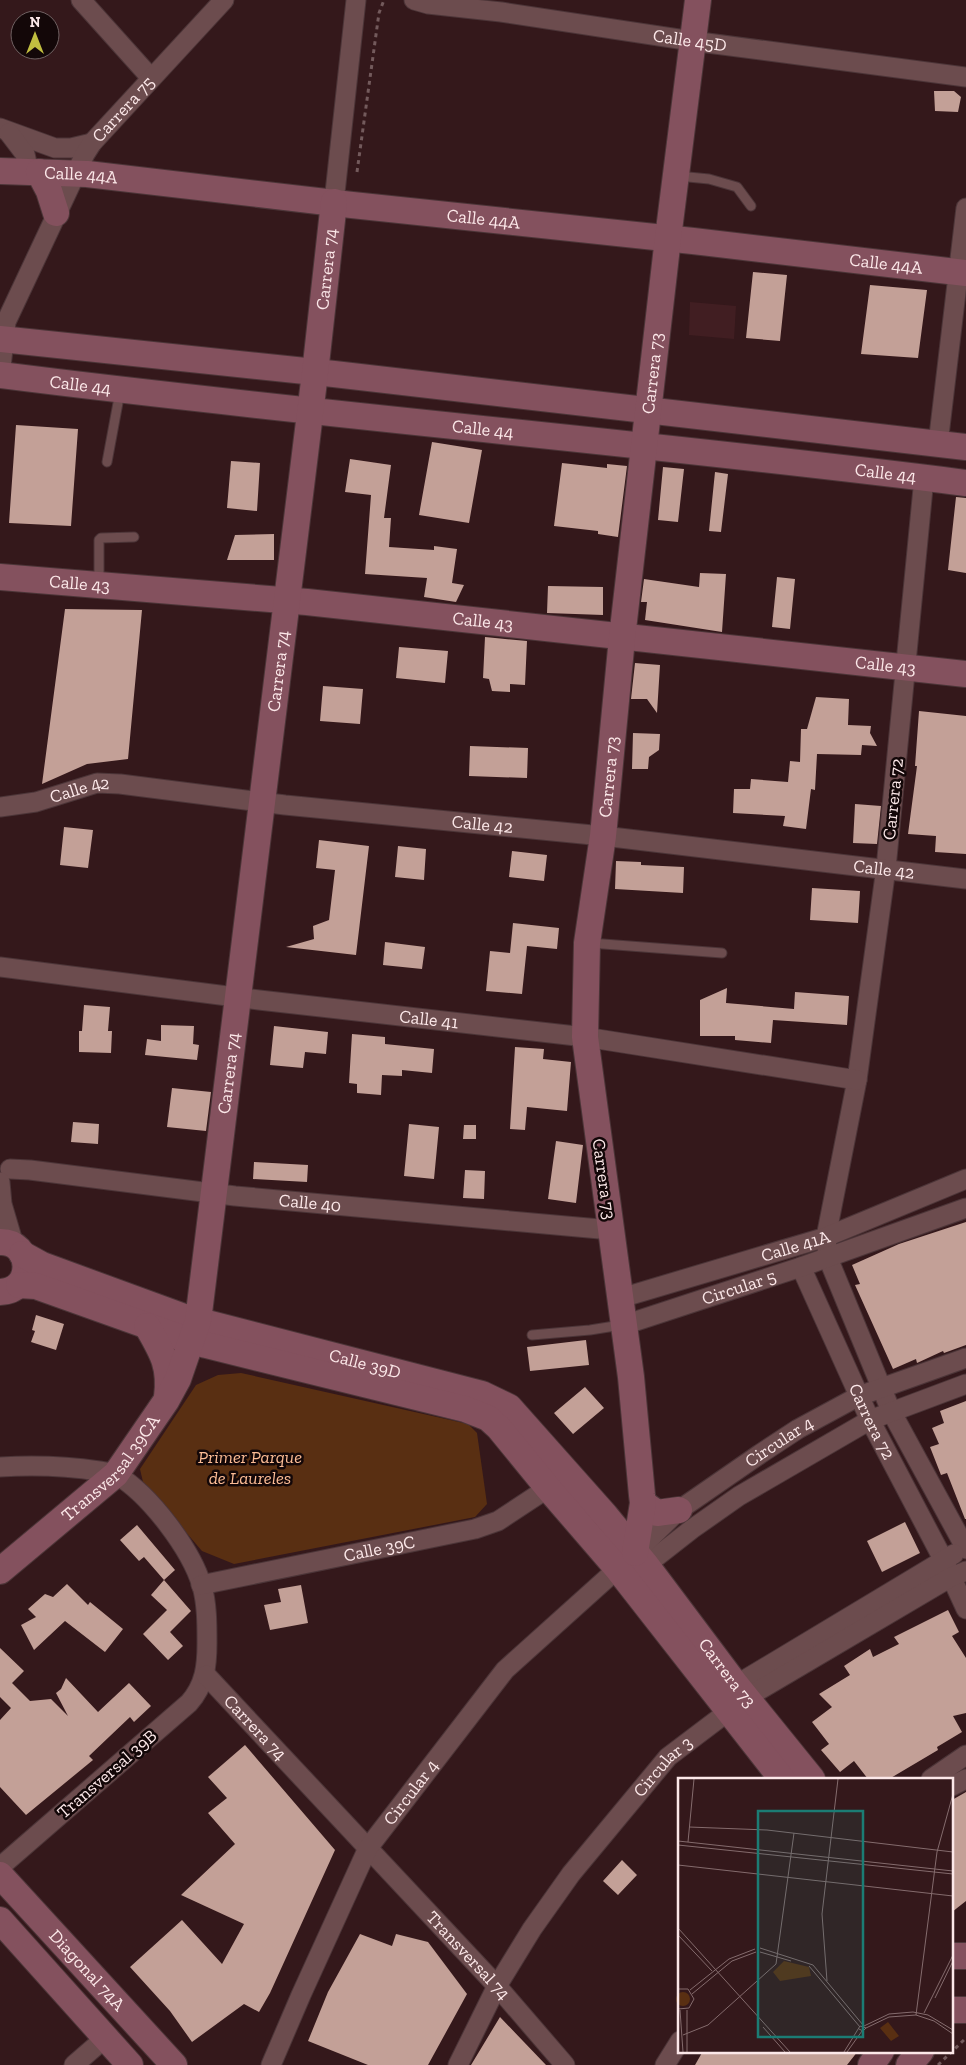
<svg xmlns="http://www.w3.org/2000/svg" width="966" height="2065" viewBox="0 0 966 2065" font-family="'Zilla Slab',serif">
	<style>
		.built { fill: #411e22 }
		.green { fill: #592f12 }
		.building { fill: #c3a097 }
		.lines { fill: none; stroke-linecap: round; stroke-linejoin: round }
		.lane-casing { stroke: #4c3538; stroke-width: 11 }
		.street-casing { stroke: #4c3538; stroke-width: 21 }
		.secondary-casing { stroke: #4c3538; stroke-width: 28 }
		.path { stroke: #735a5c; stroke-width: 3; stroke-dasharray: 4 4; stroke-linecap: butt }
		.lane { stroke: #6c4c4e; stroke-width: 9 }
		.street { stroke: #6c4c4e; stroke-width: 19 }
		.secondary { stroke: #84515e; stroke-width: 26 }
		.labels { text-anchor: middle; stroke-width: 5; stroke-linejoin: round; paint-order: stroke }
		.street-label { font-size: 18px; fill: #fce8e9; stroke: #130708 }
		.park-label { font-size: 18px; font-style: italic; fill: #fcbc95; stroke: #130708 }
		.inset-road { fill: none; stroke: #846b6d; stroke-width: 1 }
		.view { fill: #1b7c74; fill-opacity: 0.15; stroke: #1b7c74; stroke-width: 2.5 }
		.inset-edge { fill: none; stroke: #fce8e9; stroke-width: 2.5 }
	</style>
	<rect width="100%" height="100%" fill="#34181b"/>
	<path class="built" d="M690 302 736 306 734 339 689 335Z"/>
	<path class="green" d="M241 1373 468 1424 477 1433 487 1504 475 1517 234 1564 202 1551 143 1482 140 1469 196 1385 218 1375Z"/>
	<path class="building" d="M934 91H954L961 97 958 112 935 111Z
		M753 272 787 275 780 341 746 338Z
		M870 285 927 290 918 358 861 354Z
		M16 425 78 429 71 526 9 523Z
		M432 442 482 450 469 523 419 515Z
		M350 459 391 465 384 518H391L389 547 434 550V546L457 549 452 583 464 585 456 602 424 597 427 578 365 574 371 495 345 492Z
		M231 461 260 463 257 511 227 508Z
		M562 463 607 468V464L627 466 618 537 598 534V531L554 526Z
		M663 467 684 469 678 522 658 520Z
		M715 472 728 474 721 532 709 531Z
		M956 497 966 498V573L948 570Z
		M274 534V560H227L235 535Z
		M700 573 726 574 722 632 645 620 647 602H641L644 579 699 587Z
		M777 577 795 579 790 629 772 627Z
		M548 586 603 587V615L547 613Z
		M65 609 142 610 128 759 87 764 42 784Z
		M485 637 527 641 525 685 510 684V692L492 691 489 679 483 678Z
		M399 647 448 651 445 683 396 678Z
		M635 663 660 665 657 713 647 699H631Z
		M323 686 363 689 360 724 320 721Z
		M816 697 849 699 848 725 871 726 870 733 877 746 862 745 861 755 817 754 815 790 811 789 806 829 783 826 785 816 733 813 734 789H750L751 779 788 782 790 761 800 762 801 729H807Z
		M919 711 966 716V854L935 852 936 836 908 834 917 766H915Z
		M633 733 660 734 659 750 649 757 648 769H632Z
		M470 746 528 748 527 778 469 776Z
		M855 804 881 806 877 844 853 843Z
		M64 827 93 830 88 868 60 865Z
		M319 840 369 846 356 955 286 947 314 939 313 926 329 920 335 870 316 868Z
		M398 846 426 849 424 880 395 877Z
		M512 851 547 855 544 881 509 877Z
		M616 861 641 862V865L684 867 683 893 615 889Z
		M812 888 860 891 858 923 810 920Z
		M513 923 559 928 557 949 527 946 522 994 486 991 490 951 510 953Z
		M385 942 425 947 422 969 383 965Z
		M727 988 726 1003 794 1009 795 992 849 996 847 1025 773 1020 771 1043 735 1040V1036H700V1000Z
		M84 1005 110 1007 108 1031H112L111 1053 79 1052V1031H82Z
		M161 1025 194 1026 193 1044 199 1045 197 1060 145 1055 147 1039 161 1041Z
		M274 1026 328 1032 326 1054 305 1052 303 1068 270 1065Z
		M352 1034 385 1037V1044L434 1049 432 1073 402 1070V1076L382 1075 381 1095 357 1093V1084L349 1083Z
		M515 1047 544 1049 543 1059 571 1062 567 1111 527 1107 525 1130 510 1129Z
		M172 1088 211 1092 206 1131 167 1127Z
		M73 1122 99 1124 98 1144 71 1142Z
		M409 1124 439 1127 434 1179 404 1176Z
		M464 1125H476V1139H463Z
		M556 1141 583 1145 576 1203 548 1199Z
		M254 1162 308 1165 307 1182 253 1179Z
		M465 1170 485 1171 484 1199 463 1198Z
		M966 1222V1345L944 1353 943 1351 917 1363 916 1359 893 1369 855 1285 860 1284 852 1265 899 1244Z
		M36 1315 64 1324 56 1350 31 1342 35 1331 32 1330Z
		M586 1340 589 1365 530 1371 527 1347Z
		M585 1387 604 1408 573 1434 554 1413Z
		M966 1401V1519H965L947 1473 941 1475 930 1447 939 1444 932 1428 944 1423 940 1411Z
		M905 1522 920 1553 882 1572 867 1541Z
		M137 1525 175 1570 164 1580 144 1557 139 1561 120 1540Z
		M164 1580 191 1611 170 1632 183 1646 168 1660 143 1634 167 1610 151 1595Z
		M67 1584 88 1605 90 1602 123 1629 105 1652 65 1621 34 1650 21 1625 36 1617 28 1609 45 1594 53 1597Z
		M301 1585 308 1623 270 1630 264 1605 281 1602 278 1589Z
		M948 1610 959 1632 952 1636 966 1658V1713L953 1716 962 1732 937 1747 938 1750 889 1779H868L854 1761 840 1772 821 1750 829 1744 812 1722 832 1707 819 1694 850 1675 844 1666 870 1649 873 1657 899 1644 894 1637Z
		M0 1648 24 1671 12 1683 30 1701 51 1699 68 1716 56 1693 61 1689 66 1678 98 1712 129 1683 151 1706 134 1722 130 1717 89 1756 93 1760 26 1815 0 1787V1720L11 1708 0 1697Z
		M245 1745 335 1850 270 1993 259 2012 244 2004 192 2042 170 2011 130 1967 182 1920 222 1964 244 1924 181 1895 235 1844 208 1813 227 1798 208 1777Z
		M966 1792V1901L952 1912V1800Z
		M622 1860 637 1875 618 1895 603 1881Z
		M360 1934 392 1946 396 1934 428 1942 467 1994 428 2065H368L308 2041 328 1992Z
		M500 2017 546 2065H471Z
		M703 2051H858L847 2065H695Z"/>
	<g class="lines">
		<defs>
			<path id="lane" d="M678 176 709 179 737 187 751 206
				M107 462 120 392
				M99 584V540L101 538 134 537
				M590 943 722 953
				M532 1335 590 1330 621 1325"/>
			<g id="street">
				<path d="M81 0 151 78"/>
				<path id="s1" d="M414 0 428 4 501 12 692 41 966 77"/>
				<path d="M0 128 55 148H71L92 143"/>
				<path d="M9 133 25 154 29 172"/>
				<path d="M334 202 356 0"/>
				<path id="s2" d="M0 376 6 322 85 154 92 143 224 0"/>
				<path d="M938 444 966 208"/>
				<path d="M924 478 886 868 857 1080 826 1237 828 1258 891 1411 966 1549"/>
				<path id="s3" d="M0 807 36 802 97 783 120 784 285 805 603 836 966 879"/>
				<path id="s4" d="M0 967 259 1000 585 1037 857 1080"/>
				<path id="s5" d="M10 1169 30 1170 235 1196 611 1230"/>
				<path d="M0 1182 2 1204 14 1245"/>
				<path id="s6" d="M801 1267 870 1420 943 1559 966 1609"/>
				<path id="s7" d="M621 1298 826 1237 966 1179"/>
				<path id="s8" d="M624 1325 801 1267 966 1208"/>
				<path d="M0 1467C33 1465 66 1466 99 1471 105 1472 112 1472 117 1475 150 1495 191 1549 202 1586 207 1604 207 1624 207 1643 207 1666 205 1685 189 1703L0 1867"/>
				<path d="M635 1566 646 1565 692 1529 739 1496 870 1420 966 1384"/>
				<path id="s9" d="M201 1585 475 1529 498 1521 548 1488"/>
				<path id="s10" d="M206 1675 497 1986 565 2065"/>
				<path d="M727 1692 736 1685 954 1554"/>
				<path d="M931 1779 966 1755"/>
				<path d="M952 1786 966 1779"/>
				<path d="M74 2065 105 2038"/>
				<path id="s11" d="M271 2065 301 1995 368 1848 505 1670 635 1553 679 1510 760 1454 798 1429 859 1396 966 1358"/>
				<path id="s12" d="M458 2065 497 1986 532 1929 571 1874 668 1757 746 1698 951 1577 966 1571"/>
				<path d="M665 2065 680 2041"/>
			</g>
			<g id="secondary">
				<path id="s13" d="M0 171 87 174 352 205 693 241 966 273"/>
				<path d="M39 172 49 191 56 213"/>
				<path d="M0 339 334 374 966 447"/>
				<path id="s14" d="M0 375C321 416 644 442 966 483"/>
				<path id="s15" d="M0 577 307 602 966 674"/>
				<path d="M0 1242C33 1241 35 1291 0 1292"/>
				<path id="s16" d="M22 1254 42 1265 184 1317 482 1394 509 1407 605 1515 646 1565 736 1685 812 1779"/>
				<path d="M19 1285 36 1286 179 1337 206 1345 465 1409 488 1418 499 1428 548 1488 617 1568 782 1779"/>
				<path d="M147 1326C162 1352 171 1366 167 1397"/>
				<path d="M643 1503 657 1513 679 1510"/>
				<path id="s17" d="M635 1553 643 1503 642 1495 631 1377 585 1037 587 943 603 836 622 638 668 238 698 0"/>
				<path id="s18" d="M0 1571 116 1474 166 1401 178 1379 198 1321 315 373 334 202"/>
				<path id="s19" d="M0 1875 174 2065"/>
				<path d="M0 1920 130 2065"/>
				<path d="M952 1956H966"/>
				<path d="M952 2010H966"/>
				<path d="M871 2065 881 2051"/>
				<path d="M909 2065 921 2051"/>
			</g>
		</defs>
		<use href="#lane" class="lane-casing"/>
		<use href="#street" class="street-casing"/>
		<use href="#secondary" class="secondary-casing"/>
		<path class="path" d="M357 172 379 13 384 0
			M938 2065 966 2038"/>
		<use href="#lane" class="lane"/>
		<use href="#street" class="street"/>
		<use href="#secondary" class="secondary"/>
	</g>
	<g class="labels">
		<g class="street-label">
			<text dy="6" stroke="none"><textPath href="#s1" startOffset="279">Calle 45D</textPath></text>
			<text dy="6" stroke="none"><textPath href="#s2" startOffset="299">Carrera 75</textPath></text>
			<text dy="6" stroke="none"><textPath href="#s13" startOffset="81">Calle 44A</textPath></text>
			<text dy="6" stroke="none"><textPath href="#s13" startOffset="486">Calle 44A</textPath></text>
			<text dy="6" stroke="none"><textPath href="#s13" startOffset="891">Calle 44A</textPath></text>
			<text dy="6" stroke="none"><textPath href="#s18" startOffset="1386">Carrera 74</textPath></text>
			<text dy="6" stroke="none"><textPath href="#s17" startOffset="1188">Carrera 73</textPath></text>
			<text dy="6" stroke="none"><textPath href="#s14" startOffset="81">Calle 44</textPath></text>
			<text dy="6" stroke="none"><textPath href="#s14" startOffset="486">Calle 44</textPath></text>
			<text dy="6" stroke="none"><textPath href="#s14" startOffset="891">Calle 44</textPath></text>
			<text dy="6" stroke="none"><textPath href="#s15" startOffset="80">Calle 43</textPath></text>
			<text dy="6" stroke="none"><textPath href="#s15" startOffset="485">Calle 43</textPath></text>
			<text dy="6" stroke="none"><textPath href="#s15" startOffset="890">Calle 43</textPath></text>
			<text dy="6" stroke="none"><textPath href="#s18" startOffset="981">Carrera 74</textPath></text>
			<text dy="6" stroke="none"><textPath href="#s17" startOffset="782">Carrera 73</textPath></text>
			<text dy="6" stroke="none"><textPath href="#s3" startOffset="82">Calle 42</textPath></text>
			<text transform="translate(893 799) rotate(-84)" y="6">Carrera 72</text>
			<text dy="6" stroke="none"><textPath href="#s3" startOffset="488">Calle 42</textPath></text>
			<text dy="6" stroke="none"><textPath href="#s3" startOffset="892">Calle 42</textPath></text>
			<text dy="6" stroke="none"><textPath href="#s4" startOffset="432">Calle 41</textPath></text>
			<text dy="6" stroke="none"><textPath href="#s18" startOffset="576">Carrera 74</textPath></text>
			<text transform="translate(604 1179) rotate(82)" y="6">Carrera 73</text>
			<text dy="6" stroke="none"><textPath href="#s5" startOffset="302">Calle 40</textPath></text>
			<text dy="6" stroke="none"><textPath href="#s7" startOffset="182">Calle 41A</textPath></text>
			<text dy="6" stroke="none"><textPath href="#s8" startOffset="121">Circular 5</textPath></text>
			<text dy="6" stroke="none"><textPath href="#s16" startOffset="361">Calle 39D</textPath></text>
			<text dy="6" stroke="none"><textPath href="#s6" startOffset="170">Carrera 72</textPath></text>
			<text dy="6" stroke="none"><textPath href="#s11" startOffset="820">Circular 4</textPath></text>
			<text dy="6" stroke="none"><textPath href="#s18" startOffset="152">Transversal 39CA</textPath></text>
			<text dy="6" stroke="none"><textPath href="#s9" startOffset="182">Calle 39C</textPath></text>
			<text dy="6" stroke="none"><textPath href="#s16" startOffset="856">Carrera 73</textPath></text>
			<text dy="6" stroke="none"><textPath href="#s10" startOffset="72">Carrera 74</textPath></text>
			<text dy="6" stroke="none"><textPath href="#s12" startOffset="364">Circular 3</textPath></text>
			<text transform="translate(107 1774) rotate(-41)" y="6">Transversal 39B</text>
			<text dy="6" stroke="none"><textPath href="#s11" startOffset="308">Circular 4</textPath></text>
			<text dy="6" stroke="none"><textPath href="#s10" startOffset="384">Transversal 74</textPath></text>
			<text dy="6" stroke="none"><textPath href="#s19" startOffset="129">Diagonal 74A</textPath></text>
		</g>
		<g class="park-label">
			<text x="250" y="1463">Primer Parque<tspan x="250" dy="21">de Laureles</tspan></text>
		</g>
	</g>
	<g transform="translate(678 1778)">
		<rect width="275" height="275" fill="#34181b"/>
		<path d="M106 183 131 189 133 198 102 203 95 194ZM-2 221a7 7 0 1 1 14 0a7 7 0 1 1-14 0ZM210 244 221 258 213 263 202 250Z" fill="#592f12"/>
		<path class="inset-road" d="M11 49 89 52 275 74M0 63 275 93M10 64 16 1M0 67 275 96M0 87 275 118M0 150 112 274M0 157 34 193M82 170 135 187 185 247M82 174 113 183M131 188 182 249M149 203 144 136 160 1M0 211H10L16 221 11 230 0 231M12 212 51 181 77 171M14 216 54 183 78 174M257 220 275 183M2 232 5 274M246 235 275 177M238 237 259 74 275 16M186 248 211 236 235 234 250 237 275 252M85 249 107 274M188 250 211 239 238 237 256 243 275 256M5 257 30 247 98 186 116 55M9 274V232M166 274 182 248 188 250 185 253 181 251M169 274 184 253"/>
		<path class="view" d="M80 33H185V259H80Z"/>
		<rect width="275" height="275" class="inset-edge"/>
	</g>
	<g transform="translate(35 35)"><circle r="24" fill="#130708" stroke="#706162"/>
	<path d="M0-4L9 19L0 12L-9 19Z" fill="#c1be40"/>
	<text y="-8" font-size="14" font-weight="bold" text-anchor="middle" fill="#fce8e9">N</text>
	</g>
</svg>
